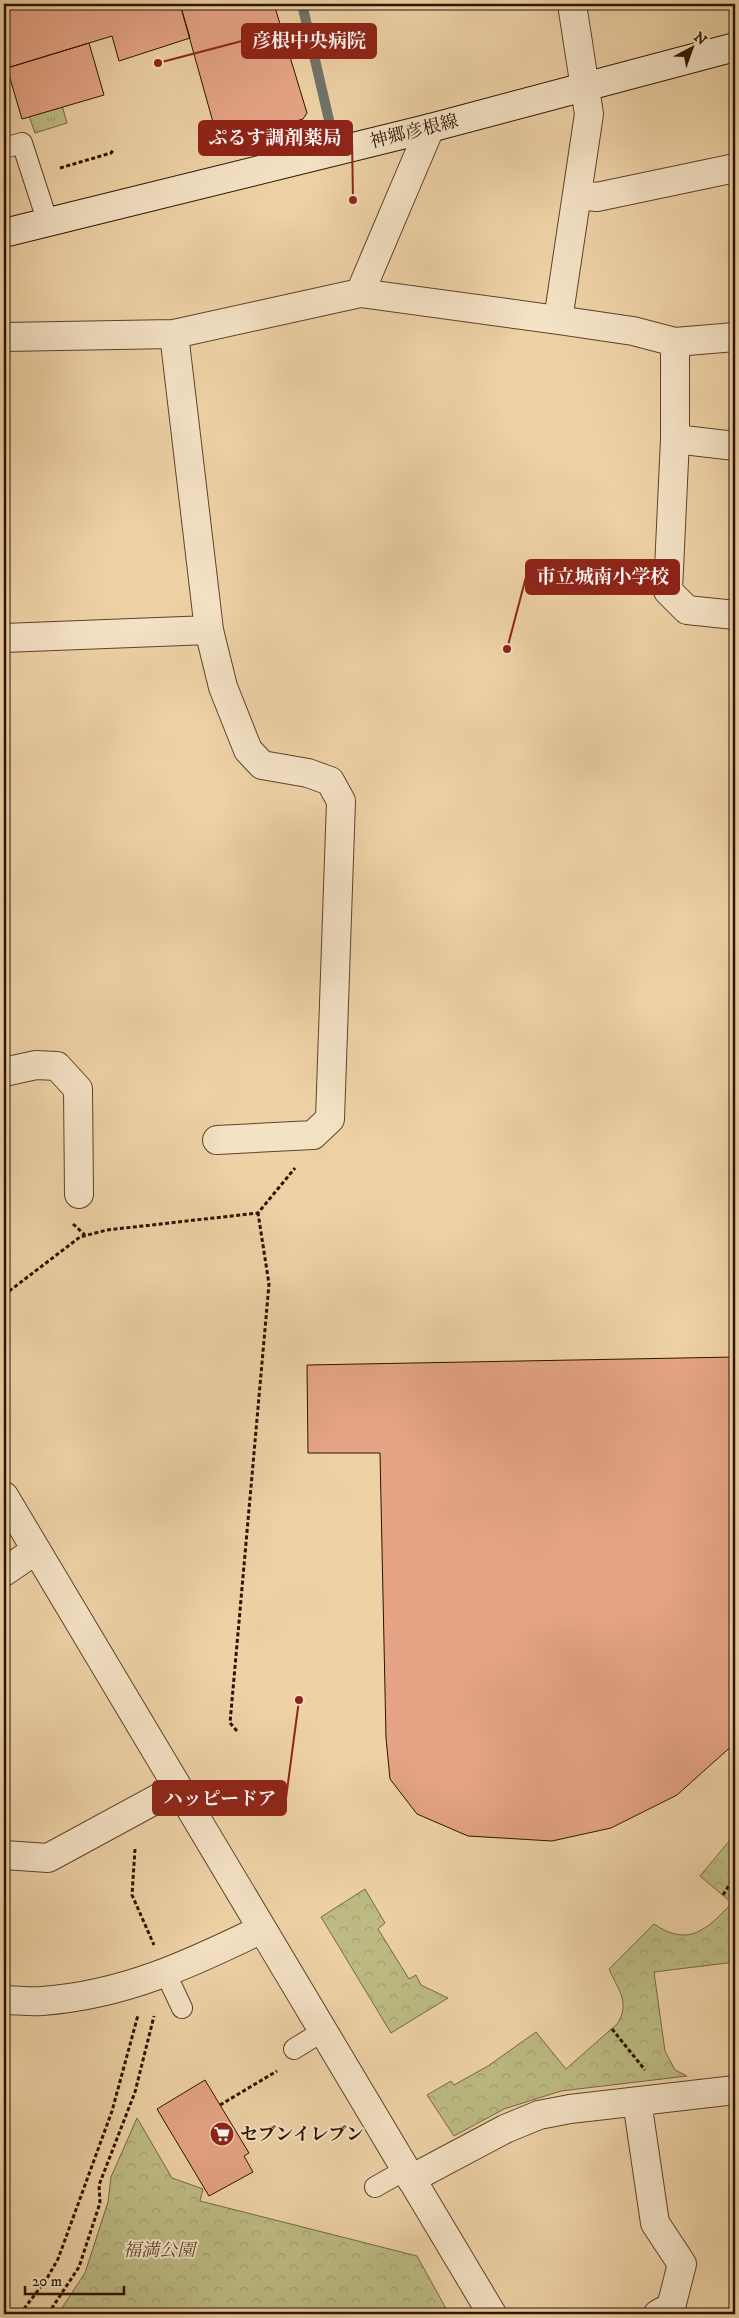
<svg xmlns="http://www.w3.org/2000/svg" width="739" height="2318" viewBox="0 0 739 2318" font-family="'IM FELL DW Pica','Noto Serif JP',serif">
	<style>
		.grass { fill: url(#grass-tufts); stroke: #756742 }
		.park { fill: url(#park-crowns); stroke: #756742 }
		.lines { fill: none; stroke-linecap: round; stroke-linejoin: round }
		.stream { stroke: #70746a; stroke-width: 10 }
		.building { fill: #e5a485; stroke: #2d1300 }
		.service-casing { stroke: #5d432a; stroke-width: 22 }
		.minor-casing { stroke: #5d432a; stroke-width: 30 }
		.tertiary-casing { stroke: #5d432a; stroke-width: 30 }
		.secondary-casing { stroke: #2d1300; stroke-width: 30 }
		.path { stroke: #2d1300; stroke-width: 3; stroke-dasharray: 4 2.5; stroke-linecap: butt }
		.service { stroke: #f4e2c5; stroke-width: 20 }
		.minor { stroke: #f4e2c5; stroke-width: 28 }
		.tertiary { stroke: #f4e2c5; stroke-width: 28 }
		.secondary { stroke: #f4e2c5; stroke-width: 28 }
		.labels { text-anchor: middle; stroke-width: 4; stroke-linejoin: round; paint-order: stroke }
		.street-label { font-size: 18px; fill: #2d1300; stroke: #f4e2c5 }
		.poi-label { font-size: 18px; font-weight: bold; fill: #2d1300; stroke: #f4e2c5; text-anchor: start }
		.park-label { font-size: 18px; font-style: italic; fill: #584527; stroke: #f4e2c5 }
		.leader { fill: none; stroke: #8f2418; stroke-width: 2 }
		.callout-dot { fill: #8f2418; stroke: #f4e2c5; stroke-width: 2 }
		.callout { fill: #8f2418; stroke: #8f2418; stroke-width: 2 }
		.callout-label { font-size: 19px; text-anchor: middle; font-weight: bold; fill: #fff }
	</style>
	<defs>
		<pattern id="grass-tufts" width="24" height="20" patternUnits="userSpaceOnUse" patternTransform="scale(1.25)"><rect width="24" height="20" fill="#bdbb83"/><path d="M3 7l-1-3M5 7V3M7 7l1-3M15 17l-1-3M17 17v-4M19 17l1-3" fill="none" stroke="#a3a06f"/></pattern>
		<pattern id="park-crowns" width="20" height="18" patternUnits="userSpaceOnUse" patternTransform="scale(1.25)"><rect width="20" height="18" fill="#bdbb83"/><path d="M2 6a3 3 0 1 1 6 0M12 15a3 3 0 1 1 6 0" fill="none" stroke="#a3a06f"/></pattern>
	</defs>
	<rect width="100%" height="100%" fill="#eed2a6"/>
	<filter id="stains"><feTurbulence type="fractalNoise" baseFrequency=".004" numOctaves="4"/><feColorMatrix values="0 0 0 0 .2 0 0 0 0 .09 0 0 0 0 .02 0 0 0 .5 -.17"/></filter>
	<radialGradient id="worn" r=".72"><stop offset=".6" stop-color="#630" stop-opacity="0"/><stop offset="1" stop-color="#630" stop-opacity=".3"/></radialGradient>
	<path class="grass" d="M60 98 67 123 35 133 26 107Z"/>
	<path class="park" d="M735 1834V1962L654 1972 665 2051 675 2070 687 2076 561 2091 504 2109 454 2136 427 2095 451 2081 454 2085 488 2066 536 2032 566 2069 617 2024C631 2003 618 1990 609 1969L654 1924C689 1948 707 1929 732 1903L700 1876Z
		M365 1889 385 1923 378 1929 409 1979 416 1975 421 1985 448 1998 391 2033 321 1917Z
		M137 2118 172 2178 203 2189 200 2201 417 2256 449 2314H58L85 2273 108 2202 111 2177Z"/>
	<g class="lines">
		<path class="stream" d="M302 4 329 120"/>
	</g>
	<path class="building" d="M4 4H180L190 38 119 61 112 36 4 69Z
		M180 4H274L307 113 303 119 269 129 268 125 218 140Z
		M89 43 104 95 22 119 7 68Z
		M735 1357V1743L677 1795 611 1828 552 1841 468 1836 417 1814 390 1779 386 1738 380 1453H308L307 1365Z
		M205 2080 249 2153 244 2156 253 2172 209 2196 157 2109Z"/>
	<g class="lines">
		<defs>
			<path id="service" d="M4 148 22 143 48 223
				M166 1974 182 2008
				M294 2049 323 2031
				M375 2187 405 2170"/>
			<path id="minor" d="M578 195 597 197 735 168
				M360 293 430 128
				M558 320 589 114 572 4
				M174 334 209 630 223 687 248 750 262 765 308 773 330 781 341 801 330 1119 313 1135 217 1140
				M4 337 174 334 360 293 558 320 633 331 675 342 735 337
				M675 342V439L668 591 687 610 735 615
				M675 439 735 446
				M4 638 209 630
				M4 1072 36 1065 57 1066 78 1089 79 1194
				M4 1572 36 1550
				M4 1855 48 1858 177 1788
				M637 2101 655 2223 682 2264 671 2307 658 2314
				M411 2179 505 2129 539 2115 570 2109 735 2090"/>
			<path id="tertiary" d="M4 1496 492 2314
				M4 2000C16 2000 30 2002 42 2001 124 1995 190 1964 262 1929"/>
			<path id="secondary" d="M4 233 430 128 735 47"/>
		</defs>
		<use href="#service" class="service-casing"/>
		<use href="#minor" class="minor-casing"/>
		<use href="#tertiary" class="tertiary-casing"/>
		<use href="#secondary" class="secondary-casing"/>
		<path class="path" d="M60 168 111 153 114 149
			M73 1224 85 1235
			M4 1295 80 1237 107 1230 258 1213 295 1168
			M237 1731 230 1723 269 1284 258 1213
			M135 1849 132 1895 154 1945
			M723 1895 730 1884 735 1865
			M612 2029 645 2070
			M220 2105 277 2071
			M20 2314 46 2280 58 2259 112 2111 138 2015
			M48 2314 79 2267 100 2203 99 2185 135 2092 154 2016"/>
		<use href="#service" class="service"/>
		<use href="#minor" class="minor"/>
		<use href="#tertiary" class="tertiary"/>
		<use href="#secondary" class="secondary"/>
	</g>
	<defs>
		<symbol id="supermarket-disc" viewBox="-11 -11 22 22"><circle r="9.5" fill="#8f2418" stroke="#f4e2c5"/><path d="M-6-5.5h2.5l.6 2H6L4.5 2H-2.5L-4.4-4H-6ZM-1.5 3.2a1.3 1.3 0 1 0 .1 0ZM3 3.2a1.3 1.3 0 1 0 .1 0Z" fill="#fff"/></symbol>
	</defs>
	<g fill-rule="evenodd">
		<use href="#supermarket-disc" x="208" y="2120" width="28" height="28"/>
	</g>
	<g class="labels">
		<g class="street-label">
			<text transform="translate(414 131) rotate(-14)" y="6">神郷彦根線</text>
		</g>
		<g class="poi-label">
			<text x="240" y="2140">セブンイレブン</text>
		</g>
		<g class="park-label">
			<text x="159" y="2256">福満公園</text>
		</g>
	</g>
	<path class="leader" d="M158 63L242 41M353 200L352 138M507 649L526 577M299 1700L286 1798"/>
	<g class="callout-dot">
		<circle cx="158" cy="63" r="5"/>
		<circle cx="353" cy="200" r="5"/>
		<circle cx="507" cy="649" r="5"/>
		<circle cx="299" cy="1700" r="5"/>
	</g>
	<g class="callout">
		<rect x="242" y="24" width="134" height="34" rx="5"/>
		<rect x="199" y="121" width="153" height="34" rx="5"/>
		<rect x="526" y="560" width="153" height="34" rx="5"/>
		<rect x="153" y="1781" width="133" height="34" rx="5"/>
	</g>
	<g class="callout-label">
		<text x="309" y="47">彦根中央病院</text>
		<text x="275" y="144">ぷるす調剤薬局</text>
		<text x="603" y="583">市立城南小学校</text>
		<text x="220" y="1805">ハッピードア</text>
	</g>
	<rect width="739" height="2318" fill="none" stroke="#eed2a6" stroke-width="20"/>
	<rect x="5" y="5" width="729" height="2308" fill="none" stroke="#2d1300" stroke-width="2.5"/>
	<rect x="10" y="10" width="719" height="2298" fill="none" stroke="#2d1300"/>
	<g transform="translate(692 48) rotate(41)" stroke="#f4e2c5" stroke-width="4" paint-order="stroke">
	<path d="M0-4L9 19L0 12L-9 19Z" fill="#2d1300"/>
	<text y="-8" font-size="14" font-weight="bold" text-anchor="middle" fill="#2d1300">N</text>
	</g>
	<path d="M25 2286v8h99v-8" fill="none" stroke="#2d1300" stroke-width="2.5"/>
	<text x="32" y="2286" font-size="15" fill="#2d1300" stroke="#f4e2c5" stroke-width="4" paint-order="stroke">20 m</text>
	<rect width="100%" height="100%" filter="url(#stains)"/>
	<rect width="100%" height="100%" fill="url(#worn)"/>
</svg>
